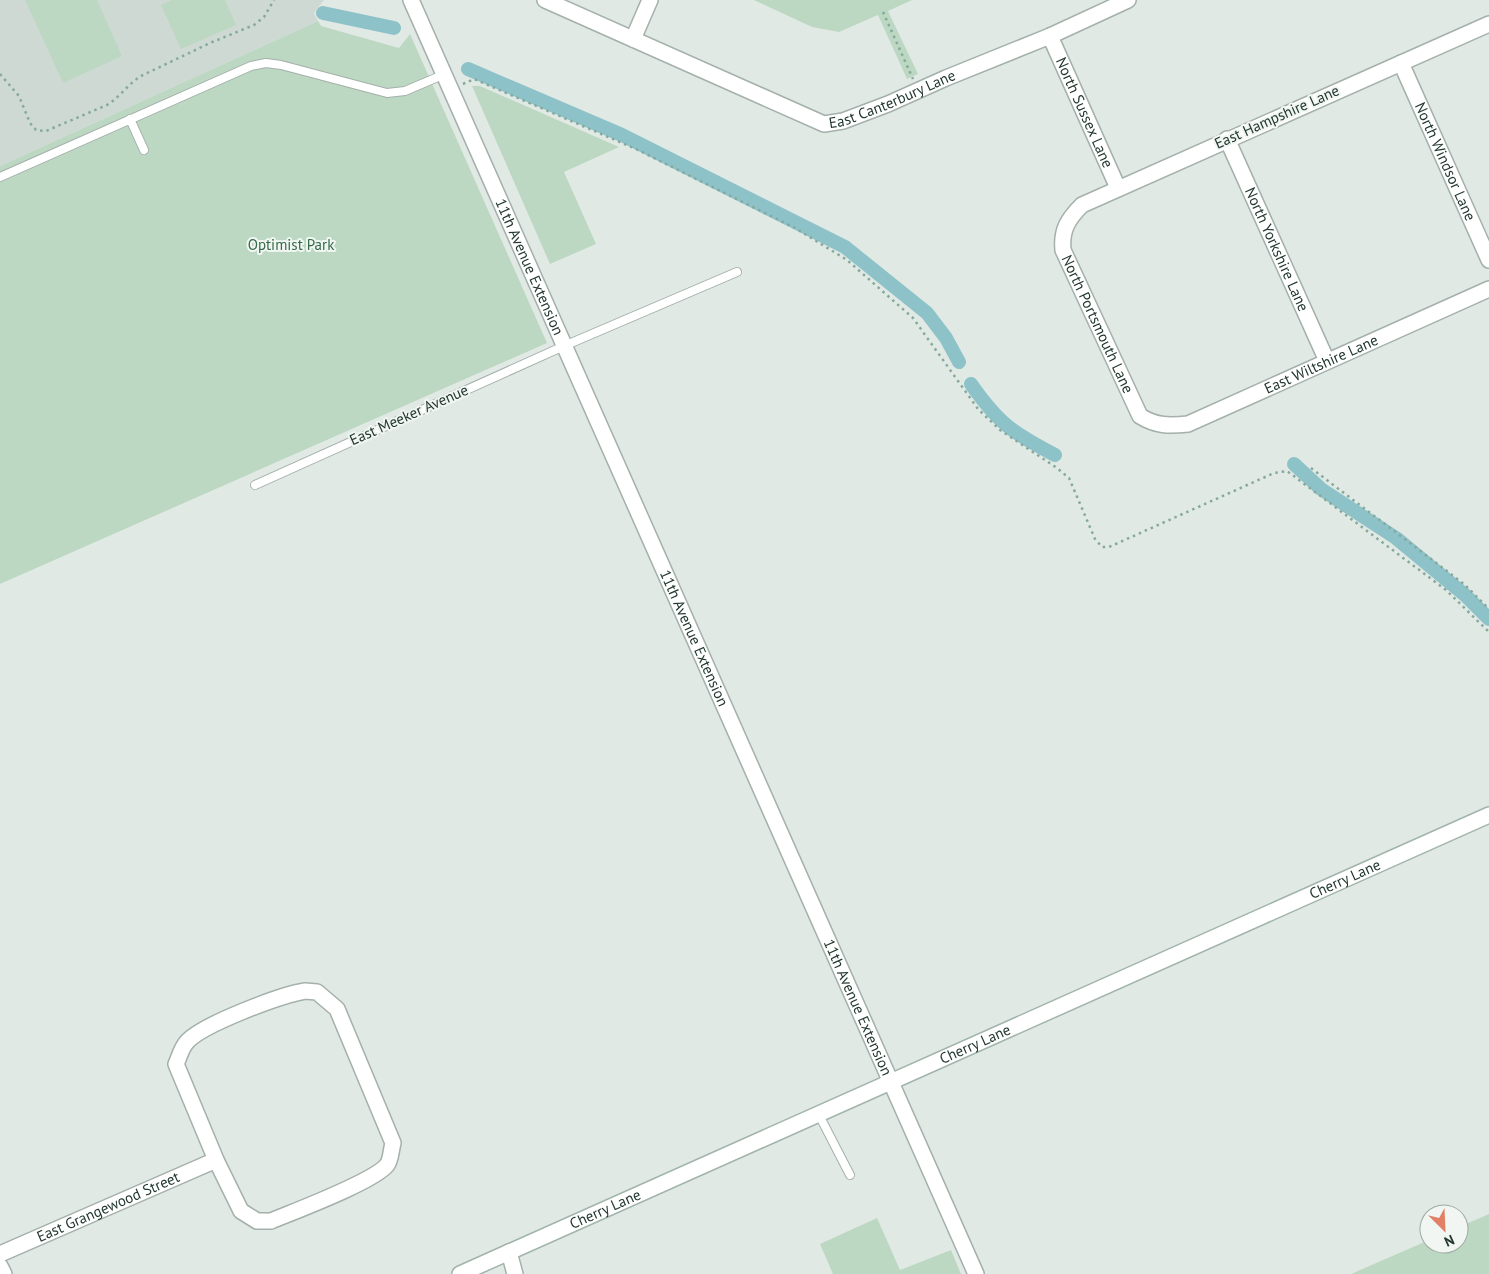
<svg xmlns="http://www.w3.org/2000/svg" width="1489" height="1274" viewBox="0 0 1489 1274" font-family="'PT Sans',sans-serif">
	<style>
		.built { fill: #cfd9d4 }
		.green { fill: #bcd8c2 }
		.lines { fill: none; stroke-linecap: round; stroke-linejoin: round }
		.canal { stroke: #8ec2c9; stroke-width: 14 }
		.service-casing { stroke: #a4b0ab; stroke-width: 10 }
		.minor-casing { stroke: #a4b0ab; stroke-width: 18 }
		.tertiary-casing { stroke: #a4b0ab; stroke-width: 18 }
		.secondary-casing { stroke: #a1b4ac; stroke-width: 18 }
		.path { stroke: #85a99c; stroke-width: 2.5; stroke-dasharray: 2.5 4; stroke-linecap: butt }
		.service { stroke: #fff; stroke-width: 8 }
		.minor { stroke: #fff; stroke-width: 15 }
		.tertiary { stroke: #fff; stroke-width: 15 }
		.secondary { stroke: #fff; stroke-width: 15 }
		.labels { text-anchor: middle; stroke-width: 4; stroke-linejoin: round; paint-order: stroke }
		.street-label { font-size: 15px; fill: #233831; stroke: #f1f6f3 }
		.park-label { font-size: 15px; fill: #326a45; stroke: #f1f6f3 }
	</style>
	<rect width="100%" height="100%" fill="#e1e9e5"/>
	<path class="built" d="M0 0H324L314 13 318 21 0 166Z"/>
	<path class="green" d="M25 0H97L122 56 63 83Z
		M172 0H225L236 25 181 49 161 5Z
		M754 0H912L888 11 918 74 907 79 878 15 839 32 812 27Z
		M318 21 321 26 399 48 410 34 547 343 0 584V166Z
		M472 86H480L619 147 564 172 596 244 550 264Z
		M1489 1214V1274H1351L1429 1240V1244H1459V1227Z
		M877 1218 900 1270 951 1250 961 1274H833L820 1244Z"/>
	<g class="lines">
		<path class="canal" d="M323 13 394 28
			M468 69 622 135 845 247 927 313 946 338 959 362
			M971 384C999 424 1013 433 1055 455
			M1294 464 1321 489 1396 538 1465 595 1489 619"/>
		<defs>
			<path id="service" d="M130 119 144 150
				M0 177 251 66 266 63 281 65 387 93 405 91 445 74
				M255 485 564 346 737 272
				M818 1113 850 1175"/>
			<g id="minor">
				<path id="s1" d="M545 0 824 124 843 121 888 104 946 78 1050 36 1128 0"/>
				<path id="s2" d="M1489 24 1082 205C1068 219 1061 230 1063 250L1140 416C1156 426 1169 426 1188 424L1489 289"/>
				<path id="s3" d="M1050 36 1118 188"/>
				<path d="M633 39 650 0"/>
				<path id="s4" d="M1401 63 1489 260"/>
				<path id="s5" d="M1227 139 1327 361"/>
				<path d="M305 991 317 992 337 1009 393 1143C391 1150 391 1160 387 1165 373 1182 295 1211 271 1221H257L241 1211 216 1160 176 1064C179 1058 181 1049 186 1043 200 1025 281 995 305 991Z"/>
				<path d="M509 1252 515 1274"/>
				<path id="s6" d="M0 1254 216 1160"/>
				<path d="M0 1266 4 1274"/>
			</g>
			<g id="tertiary">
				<path id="s7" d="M411 0 976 1274"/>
			</g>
			<g id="secondary">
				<path id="s8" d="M460 1274 1489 815"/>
			</g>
		</defs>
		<use href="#service" class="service-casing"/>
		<use href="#minor" class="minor-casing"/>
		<use href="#tertiary" class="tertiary-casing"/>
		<use href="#secondary" class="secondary-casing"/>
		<path class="path" d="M883 12 913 79
			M0 74 19 96 30 123 36 130 46 131 107 105C120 97 128 84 141 76L210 43 254 25 264 17 274 0
			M463 84 474 79 636 149 795 228 847 260 913 318 978 409 1000 430 1057 468 1069 478 1095 539 1102 547H1109L1274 473 1287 471 1446 590 1489 632
			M1311 468 1464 584 1489 609"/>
		<use href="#service" class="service"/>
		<use href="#minor" class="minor"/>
		<use href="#tertiary" class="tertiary"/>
		<use href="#secondary" class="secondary"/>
	</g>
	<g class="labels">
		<g class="street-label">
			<text dy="5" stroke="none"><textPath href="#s1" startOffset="378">East Canterbury Lane</textPath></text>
			<text dy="5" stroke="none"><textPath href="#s3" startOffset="84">North Sussex Lane</textPath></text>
			<text transform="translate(1277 117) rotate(-24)" y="5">East Hampshire Lane</text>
			<text dy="5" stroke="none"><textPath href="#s4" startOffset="108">North Windsor Lane</textPath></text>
			<text dy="5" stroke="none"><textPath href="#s5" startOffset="121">North Yorkshire Lane</textPath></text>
			<text dy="5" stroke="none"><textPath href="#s7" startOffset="292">11th Avenue Extension</textPath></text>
			<text dy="5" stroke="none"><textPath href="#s2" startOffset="578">North Portsmouth Lane</textPath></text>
			<text dy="5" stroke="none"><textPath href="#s2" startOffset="875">East Wiltshire Lane</textPath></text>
			<text transform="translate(409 415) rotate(-24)" y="5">East Meeker Avenue</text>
			<text dy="5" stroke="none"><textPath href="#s7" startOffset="698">11th Avenue Extension</textPath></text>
			<text dy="5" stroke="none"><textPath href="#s8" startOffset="969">Cherry Lane</textPath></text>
			<text dy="5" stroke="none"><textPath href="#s7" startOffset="1102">11th Avenue Extension</textPath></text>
			<text dy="5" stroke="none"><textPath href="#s8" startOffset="564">Cherry Lane</textPath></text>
			<text dy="5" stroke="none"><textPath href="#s6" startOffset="118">East Grangewood Street</textPath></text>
			<text dy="5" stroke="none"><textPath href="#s8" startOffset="159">Cherry Lane</textPath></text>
		</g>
		<g class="park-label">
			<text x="291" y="250">Optimist Park</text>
		</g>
	</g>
	<g transform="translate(1444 1229) rotate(156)"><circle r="24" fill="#f1f6f3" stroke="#9faaa5"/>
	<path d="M0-4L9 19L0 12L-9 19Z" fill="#e28066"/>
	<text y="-8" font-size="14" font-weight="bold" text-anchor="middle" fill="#233831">N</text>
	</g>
</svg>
